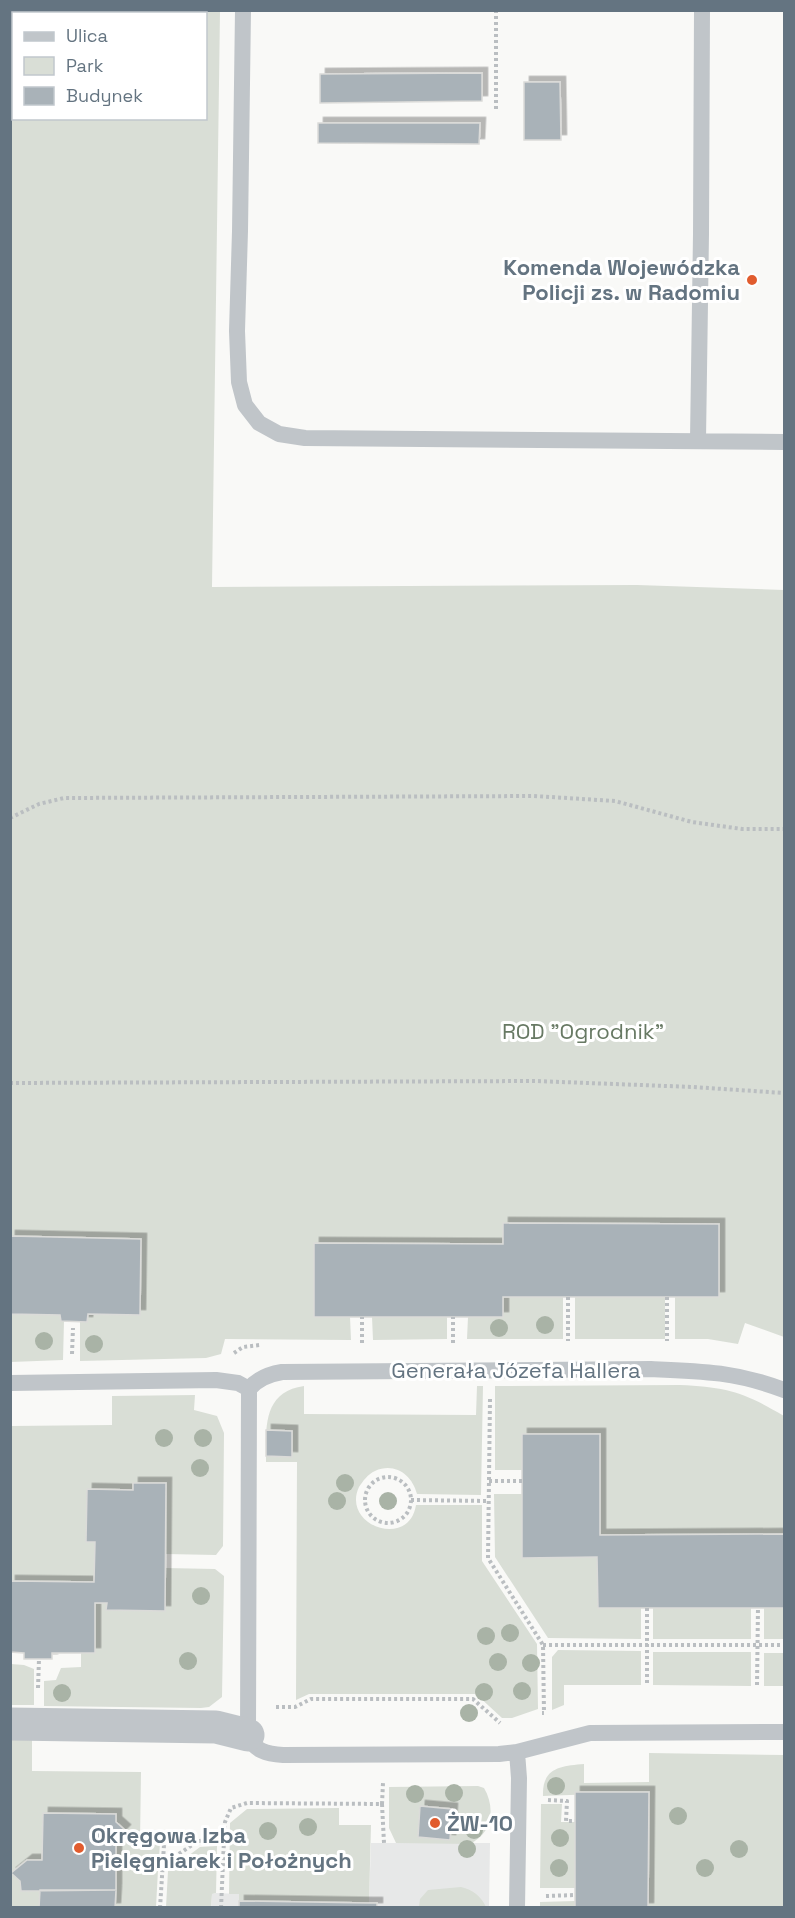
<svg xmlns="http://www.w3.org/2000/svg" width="795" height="1918" viewBox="0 0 795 1918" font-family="'Space Grotesk',sans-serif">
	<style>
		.built { fill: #e7e8e8 }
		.green { fill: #d9ded6; fill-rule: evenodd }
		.building { fill: #a9b2b8; stroke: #dbdbd9; stroke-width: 1.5; filter: url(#shadow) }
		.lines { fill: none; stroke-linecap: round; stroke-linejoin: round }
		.path { stroke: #babec1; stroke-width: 4; stroke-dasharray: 3 3; stroke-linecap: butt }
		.service { stroke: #c0c5c9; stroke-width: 16 }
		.minor { stroke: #c0c5c9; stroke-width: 33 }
		.tree { fill: #a9b3a6 }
		.poi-dot { fill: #e15c2e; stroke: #fff; stroke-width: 2 }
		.labels { text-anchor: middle; stroke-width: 6; stroke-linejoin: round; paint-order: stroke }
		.poi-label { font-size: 22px; font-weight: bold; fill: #647481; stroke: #fff; text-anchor: start }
		.park-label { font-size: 22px; fill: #677963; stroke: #fff }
		.street-label { font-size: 22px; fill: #647481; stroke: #fff }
	</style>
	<defs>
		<filter id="shadow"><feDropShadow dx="5.5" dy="-5.5" stdDeviation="0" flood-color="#0004"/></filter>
	</defs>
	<rect width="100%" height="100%" fill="#f9f9f7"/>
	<path class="built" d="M371 1843H490L489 1907 211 1908 212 1894 216 1893 240 1894 239 1901 369 1903Z"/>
	<path class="green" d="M11 11H220L212 587 637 585 784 590V1337L745 1323 738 1344 708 1339H675V1297H719V1224L504 1223 503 1244 314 1243V1317H350L351 1340 225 1339 221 1354 206 1358 80 1361V1322H87L88 1314 140 1315 141 1239 11 1236ZM14 14H206V118H14Z
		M503 1297H563V1339H467L468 1317H503Z
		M575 1297H665V1339H575Z
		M10 1314 60 1315 61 1321H64L63 1360 11 1362Z
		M372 1317H447V1339L373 1340Z
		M680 1385C726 1387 744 1392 784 1416V1534L600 1535V1435L522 1434V1470H495V1386Z
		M304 1386V1414L476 1415 477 1386H483L481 1495 417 1494C412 1475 395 1462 375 1471 368 1474 363 1481 359 1487 341 1525 409 1550 416 1505H482V1561L537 1644 538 1709 512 1718H502L476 1694H309L296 1700 297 1462H266C266 1429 262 1392 304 1386Z
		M195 1395 194 1410 217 1416 224 1433 223 1546 216 1555 166 1554V1484L134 1483 133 1490 95 1542 94 1582 11 1581V1426L112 1425V1396Z
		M494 1494H522V1558L597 1557 598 1608H641V1639L548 1638 495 1557Z
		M165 1568 215 1569 224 1576 222 1697 209 1707 201 1708 44 1706V1681L56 1680 61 1668 81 1667V1653H94L95 1603H107V1610L164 1611Z
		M751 1607V1639H653V1608Z
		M764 1608H784V1639H764Z
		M558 1650 641 1651V1685H564V1705L552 1710V1657Z
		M653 1652H751V1686L653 1685Z
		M764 1653H784V1686H764Z
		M11 1664 24 1665 34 1669V1705H11Z
		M11 1737H32V1771L141 1772 140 1842H160L159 1858H116V1839L125 1830 116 1822V1814L43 1813 42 1860H27L11 1873 40 1890 39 1907 11 1908Z
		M649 1753 784 1755V1907H648L649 1792 543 1796C542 1768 560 1766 584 1764V1783L649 1782Z
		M478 1786 484 1788C496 1808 492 1835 469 1844L396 1843 389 1828V1787Z
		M541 1804H562L561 1822H575V1888H540Z
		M339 1808V1825H371L369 1903 239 1901V1894H229L230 1823 247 1809Z
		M217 1846 216 1893 212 1894 211 1907H166L168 1871 200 1847Z
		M115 1869 158 1870 156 1907H115Z
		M461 1887C473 1890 481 1896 486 1907H419L420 1899 428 1890Z
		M575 1901V1907H540V1902Z"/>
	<path class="building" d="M482 73V101L320 103V74Z
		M524 82H560L561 140H524Z
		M318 123H480L479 144 318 143Z
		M503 1223 719 1224V1297H503V1317H314V1243L503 1244Z
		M10 1236 141 1239 140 1315 88 1314 87 1322 61 1321 60 1315 10 1314Z
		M266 1430 292 1431V1457L266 1456Z
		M522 1434H600V1535L784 1534V1608H598L597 1557 522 1558Z
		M133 1483H166L165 1611 106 1610 107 1603H95V1653H52V1659H24V1653L10 1652V1581L94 1582 95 1542H86L87 1489 133 1490Z
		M575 1792H649L648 1908H575Z
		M420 1806 452 1809 450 1840 418 1837Z
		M43 1813 116 1814V1822L125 1830 116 1839V1890L21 1891 20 1881 11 1873 27 1860H42Z
		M40 1890H116L115 1908H39Z
		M239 1901 369 1903H377V1908H239Z"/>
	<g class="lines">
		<path class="path" d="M496 10V109
			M10 818 39 804 64 798 534 796 615 801 692 822 742 829H784
			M10 1083 535 1081 693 1087 784 1093
			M568 1297V1341
			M667 1297V1341
			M362 1343V1317
			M453 1343V1317
			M234 1353 243 1347 260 1345
			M72 1354 73 1328
			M490 1399 488 1558 543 1645 544 1713H542
			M365 1500a23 23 0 1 1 46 0a23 23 0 1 1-46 0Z
			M489 1481H522
			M411 1500 488 1501
			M647 1608V1685
			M543 1645H784
			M757 1685 758 1607
			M38 1688 39 1659
			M276 1707H295L311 1699H473L500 1723
			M548 1800 567 1801 566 1821H575
			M382 1804 384 1843
			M122 1864H164L198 1841 224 1840 225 1822 231 1808 247 1803 382 1804 383 1783
			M546 1896 575 1895
			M160 1908 164 1845
			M221 1908 224 1840"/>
		<path class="service" d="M243 10 240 231 237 331 239 382 245 405 259 423 279 434 305 438 784 442
			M698 440 701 234 702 10
			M10 1383 216 1380 238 1383 249 1389
			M784 1390C737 1372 702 1371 651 1369L282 1372C270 1374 257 1379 249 1389L248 1735C254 1751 267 1754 283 1755L499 1754 517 1752 590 1733 784 1732
			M517 1752 519 1778 517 1908"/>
		<path class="minor" d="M10 1724 216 1727 248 1735"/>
	</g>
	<g class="tree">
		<circle cx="545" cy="1325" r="9"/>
		<circle cx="499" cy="1328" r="9"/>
		<circle cx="44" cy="1341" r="9"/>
		<circle cx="94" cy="1344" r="9"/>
		<circle cx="164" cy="1438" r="9"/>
		<circle cx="203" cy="1438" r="9"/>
		<circle cx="200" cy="1468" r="9"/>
		<circle cx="345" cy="1483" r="9"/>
		<circle cx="337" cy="1501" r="9"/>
		<circle cx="388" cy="1501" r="9"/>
		<circle cx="201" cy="1596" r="9"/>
		<circle cx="510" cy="1633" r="9"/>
		<circle cx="486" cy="1636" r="9"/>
		<circle cx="188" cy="1661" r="9"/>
		<circle cx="498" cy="1662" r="9"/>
		<circle cx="531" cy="1663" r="9"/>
		<circle cx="522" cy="1691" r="9"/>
		<circle cx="484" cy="1692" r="9"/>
		<circle cx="62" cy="1693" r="9"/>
		<circle cx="469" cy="1713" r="9"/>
		<circle cx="556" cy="1786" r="9"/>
		<circle cx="454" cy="1793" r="9"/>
		<circle cx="415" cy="1794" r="9"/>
		<circle cx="678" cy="1816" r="9"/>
		<circle cx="308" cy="1827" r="9"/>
		<circle cx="474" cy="1830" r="9"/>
		<circle cx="268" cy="1831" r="9"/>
		<circle cx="560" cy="1838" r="9"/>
		<circle cx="467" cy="1849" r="9"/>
		<circle cx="739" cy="1849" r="9"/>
		<circle cx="559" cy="1868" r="9"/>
		<circle cx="705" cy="1868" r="9"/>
	</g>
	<g class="poi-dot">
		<circle cx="752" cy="280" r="6"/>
		<circle cx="435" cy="1823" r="6"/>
		<circle cx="79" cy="1848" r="6"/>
	</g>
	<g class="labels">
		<g class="poi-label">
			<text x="740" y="275" text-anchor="end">Komenda Wojewódzka<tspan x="740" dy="25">Policji zs. w Radomiu</tspan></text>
			<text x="447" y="1831">ŻW-10</text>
			<text x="91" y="1843">Okręgowa Izba<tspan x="91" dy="25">Pielęgniarek i Położnych</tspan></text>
		</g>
		<g class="park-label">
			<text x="583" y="1039">ROD "Ogrodnik"</text>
		</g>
		<g class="street-label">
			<text x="516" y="1378">Generała Józefa Hallera</text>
		</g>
	</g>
	<rect width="795" height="1918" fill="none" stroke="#647481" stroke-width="24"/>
	<rect x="12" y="12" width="195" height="108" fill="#ffffff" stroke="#c1c7cd" stroke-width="1.5"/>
	<rect x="24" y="32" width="30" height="9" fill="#c0c5c9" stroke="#c1c7cd" stroke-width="1.5"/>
	<text x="66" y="42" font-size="18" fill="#647481">Ulica</text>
	<rect x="24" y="57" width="30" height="18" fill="#d9ded6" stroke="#c1c7cd" stroke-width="1.5"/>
	<text x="66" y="72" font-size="18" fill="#647481">Park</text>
	<rect x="24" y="87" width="30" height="18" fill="#a9b2b8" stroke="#c1c7cd" stroke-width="1.5"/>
	<text x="66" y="102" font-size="18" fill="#647481">Budynek</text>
</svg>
